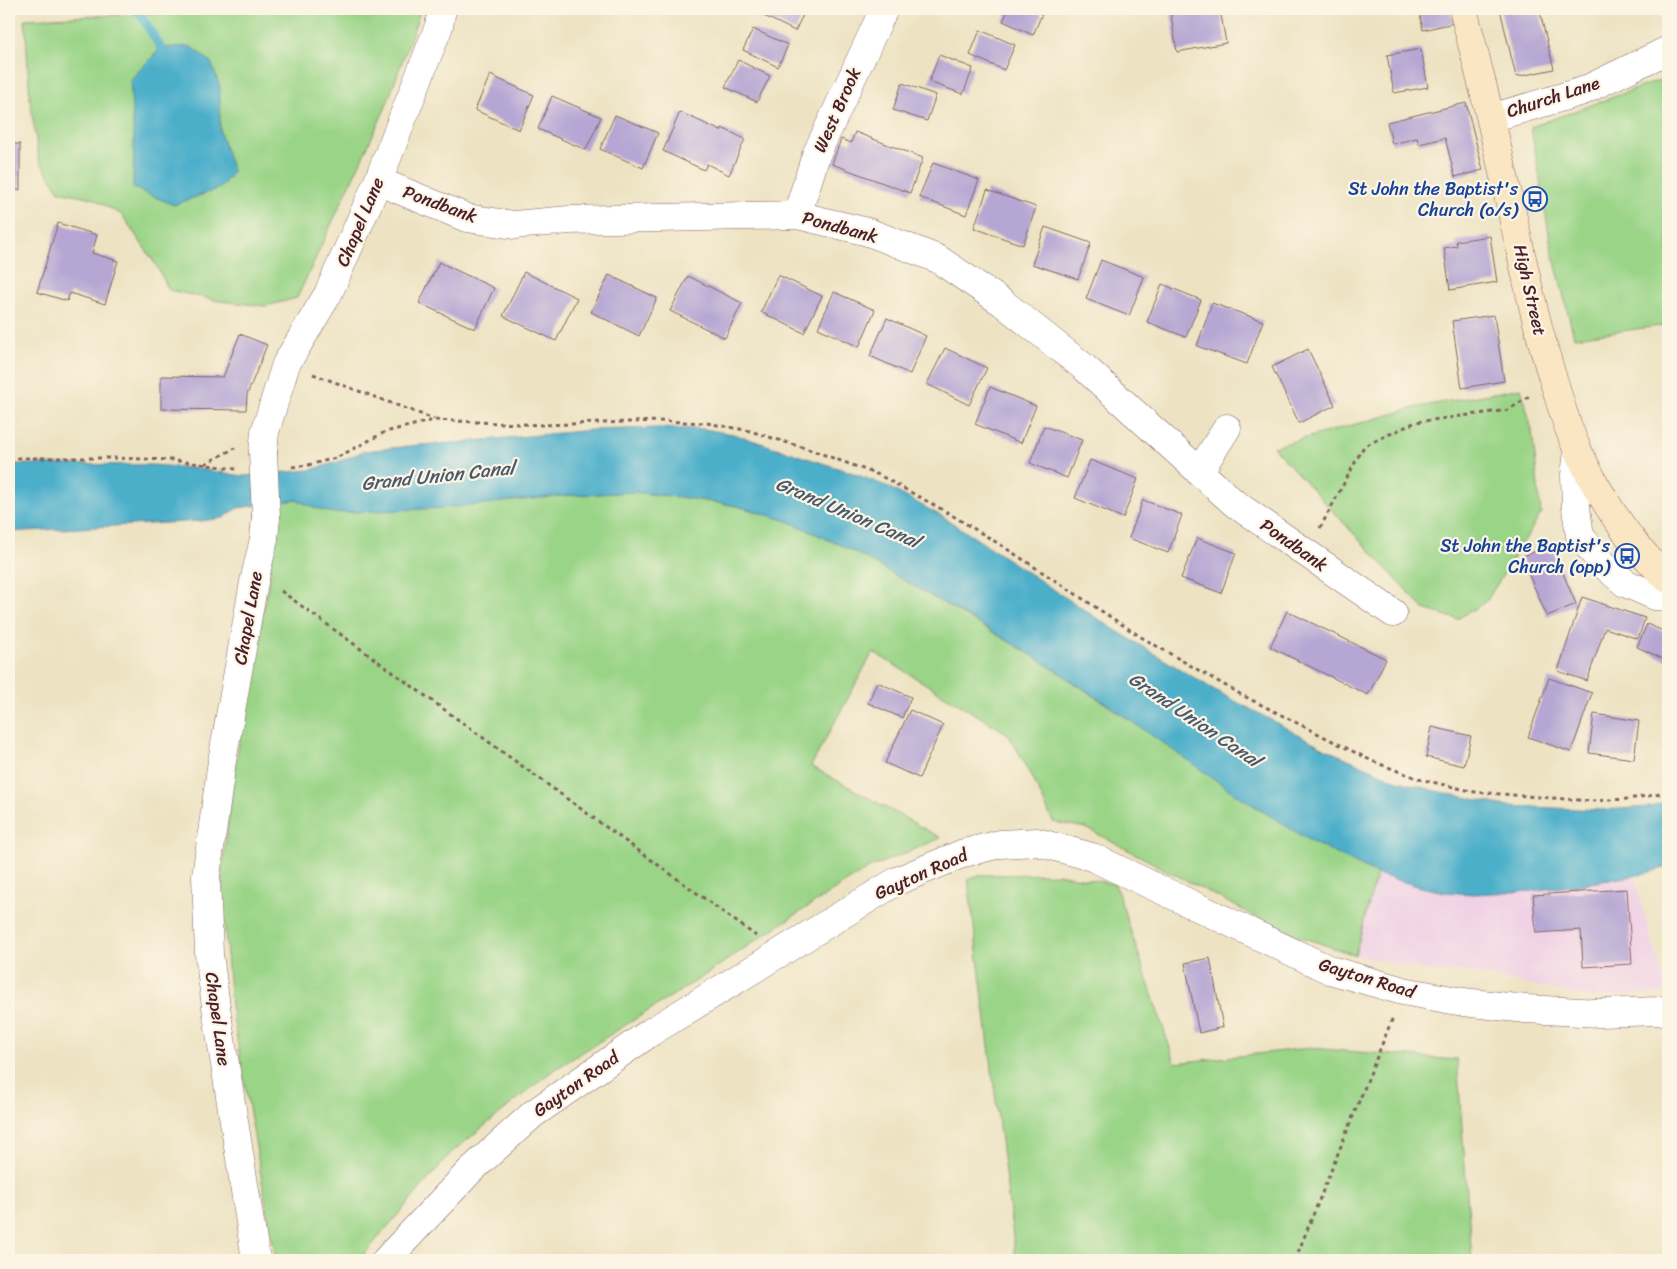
<svg xmlns="http://www.w3.org/2000/svg" width="1677" height="1269" viewBox="0 0 1677 1269" font-family="Sriracha,sans-serif">
	<style>
		.built { fill: #f0d0e5 }
		.green { fill: #9ad487; stroke: #727a59 }
		.water { fill: #4bafca; stroke: #4a677a }
		.lines { fill: none; stroke-linecap: round; stroke-linejoin: round }
		.stream { stroke: #4bafca; stroke-width: 9 }
		.building { fill: #b5a6d3 }
		.street-casing { stroke: #836460; stroke-width: 29 }
		.secondary-casing { stroke: #836460; stroke-width: 29 }
		.path { stroke: #836460; stroke-width: 3; stroke-dasharray: 4 4; stroke-linecap: butt }
		.street { stroke: #fff; stroke-width: 28 }
		.secondary { stroke: #fbe6c4; stroke-width: 28 }
		.street-bridge-casing { stroke: #836460; stroke-width: 29; stroke-linecap: butt }
		.street-bridge { stroke: #fff; stroke-width: 28 }
		.labels { text-anchor: middle; stroke-width: 4.5; stroke-linejoin: round; paint-order: stroke }
		.street-label { font-size: 18px; fill: #4a1f2b; stroke: #fcf5e5 }
		.transit-label { font-size: 18px; fill: #164399; stroke: #fcf5e5; text-anchor: end }
		.water-label { font-size: 19px; font-style: italic; fill: #4a596b; stroke: #fcf5e5 }
	</style>
	<rect width="100%" height="100%" fill="#fcf5e5"/>
	<filter id="ink" filterUnits="userSpaceOnUse"><feTurbulence type="fractalNoise" baseFrequency=".02" numOctaves="2"/><feDisplacementMap in="SourceGraphic" scale="10" xChannelSelector="R" yChannelSelector="G"/><feConvolveMatrix kernelMatrix="1 2 1 2 8 2 1 2 1" color-interpolation-filters="sRGB"/></filter>
	<filter id="wash" filterUnits="userSpaceOnUse"><feTurbulence type="fractalNoise" baseFrequency=".0096" numOctaves="4" result="noise"/><feDisplacementMap in="SourceGraphic" scale="20" xChannelSelector="R" yChannelSelector="G"/><feGaussianBlur stdDeviation="1.12" result="paint"/><feColorMatrix in="noise" values="0 0 0 0 0 0 0 0 0 0 0 0 0 0 0 0 0 1.4 0 .05"/><feComposite in="paint" operator="in"/></filter>
	<g filter="url(#wash)">
		<rect width="100%" height="100%" fill="#ede3c3"/>
		<path class="built" d="M1377 874 1421 887 1444 892 1532 891 1634 876 1667 993 1589 997 1459 970 1439 973 1355 955Z"/>
		<path class="green" d="M254 9H421L385 109 297 298 266 306 219 301 169 290 156 265 122 215 92 198 59 191 39 160 30 100 25 19Z
			M1668 77V325L1574 337 1551 246 1531 127Z
			M1521 388 1532 430 1541 514 1486 602 1457 619 1424 609 1273 447 1418 407Z
			M633 492 687 498 737 506 788 521 855 552 1037 658 1310 841 1377 874 1355 955 1283 931 1086 828 1053 822 1031 774 1008 734 873 652 811 766 941 838 869 868 767 933 702 977 551 1072 451 1153 359 1260H276L231 1006 221 878 235 766 268 585 279 502 297 500 315 508Z
			M1058 874 1115 884 1175 1063 1310 1048 1457 1060 1472 1260H1016L968 879 979 875Z"/>
		<path class="water" d="M190 46 211 62 220 87V132L233 172 220 188 174 205 133 188 134 142 130 80 161 48Z
			M657 428 704 429 733 434 850 472 886 486 945 518 1115 630 1218 692 1326 749 1395 780 1440 792 1506 806 1601 810 1651 807 1668 801V867L1634 876 1577 885 1532 891 1473 894 1444 892 1421 887 1377 874 1310 841 1237 795 1107 704 1037 658 954 609 855 552 788 521 737 506 687 498 633 492 562 496 444 508 333 513 315 508 297 500 238 508 223 518 201 521 9 532V464L153 465 192 468 243 476 310 470 338 462 364 451 419 445 464 442 592 430Z"/>
		<g class="lines">
			<path class="stream" d="M137 9 161 48"/>
		</g>
		<g id="blocks">
			<path class="building" d="M762 9H806L795 31 760 14Z
				M1009 9H1031L1042 14 1033 35 1003 21Z
				M1170 9H1220L1226 43 1177 52Z
				M1419 9H1450L1454 23 1423 30Z
				M1500 9H1539L1554 69 1516 77Z
				M753 29 788 45 778 67 743 50Z
				M980 30 1015 45 1004 70 970 55Z
				M1421 49 1428 87 1394 93 1387 55Z
				M939 55 973 68 963 94 929 82Z
				M738 60 770 76 757 102 725 87Z
				M490 75 534 95 519 130 475 110Z
				M902 83 936 95 927 121 893 110Z
				M552 96 601 117 586 150 538 129Z
				M1466 103 1483 170 1455 177 1445 138 1419 144 1417 138 1392 144 1387 122Z
				M680 112 721 131 722 128 745 139 729 175 707 164 704 170 663 151Z
				M615 115 658 133 643 168 600 149Z
				M855 132 923 158 910 193 832 164 841 139 851 143Z
				M9 144H20V190H9Z
				M933 163 979 180 966 215 919 197Z
				M987 190 1036 207 1023 245 974 228Z
				M58 223 97 235 92 253 118 261 105 304 70 293 67 301 37 292Z
				M1045 227 1091 243 1078 279 1032 264Z
				M1490 236 1497 282 1450 290 1444 248 1457 246 1456 241Z
				M1101 260 1144 277 1129 316 1086 299Z
				M439 262 494 288 475 329 419 303Z
				M524 272 577 298 556 341 503 316Z
				M609 275 657 298 639 336 591 312Z
				M778 275 822 296 804 333 761 312Z
				M688 276 742 303 725 338 670 311Z
				M1162 284 1201 300 1186 337 1147 322Z
				M834 292 875 310 859 347 818 328Z
				M1212 303 1263 321 1247 364 1197 346Z
				M1494 315 1504 381 1462 388 1452 321Z
				M887 318 926 336 910 374 870 356Z
				M240 334 267 345 247 395 246 410 161 409V376L223 377Z
				M945 348 987 368 969 405 927 384Z
				M1308 349 1335 405 1299 423 1272 367Z
				M990 387 1036 406 1021 443 975 424Z
				M1044 426 1082 440 1067 478 1030 463Z
				M1090 460 1138 479 1123 518 1075 498Z
				M1143 500 1182 515 1168 553 1129 538Z
				M1197 538 1236 553 1221 593 1181 578Z
				M1551 545 1576 604 1547 616 1521 557Z
				M1582 597 1645 618 1638 639 1605 628 1587 681 1558 671Z
				M1287 611 1386 659 1368 695 1270 647Z
				M1647 624 1668 633V661L1637 647Z
				M1549 678 1592 693 1571 752 1528 737Z
				M877 682 911 697 902 718 868 703Z
				M910 710 943 725 919 778 885 763Z
				M1594 714 1639 721 1634 759 1589 753Z
				M1432 727 1471 736 1464 766 1426 757Z
				M1627 889 1632 964 1583 967 1581 930 1536 933 1533 895Z
				M1210 958 1223 1027 1199 1033 1185 963Z"/>
		</g>
	</g>
	<g filter="url(#ink)">
		<use href="#blocks" fill-opacity="0" stroke="#836460" stroke-width="1"/>
		<g class="lines">
			<defs>
				<path id="street" d="M1491 118 1583 91 1668 50
					M378 181 467 218 514 225 569 220 797 215 868 232 938 259 1003 303 1085 368 1234 503 1393 613
					M797 215 816 155 884 9
					M263 452 265 432 286 364 328 294 378 181 439 26 442 9
					M1578 452 1575 475 1576 508 1580 536 1604 565 1625 583 1655 596 1668 597
					M1199 472 1227 428
					M256 1260 217 1014 209 954 206 876 222 761 254 582 264 539 266 517
					M386 1260 469 1172 533 1114 651 1032 897 881 964 853 1000 844 1037 842 1092 857 1330 970 1403 991 1463 1002 1526 1009 1599 1013 1659 1011 1668 1009"/>
				<path id="secondary" d="M1463 9C1480 74 1496 139 1510 204 1524 266 1536 328 1556 388 1562 410 1569 432 1579 453 1601 499 1630 544 1668 579"/>
			</defs>
			<use href="#street" class="street-casing"/>
			<use href="#secondary" class="secondary-casing"/>
			<path class="path" d="M313 374 434 419
				M9 458H113L171 460 236 469
				M205 464 235 448
				M292 467 308 465 336 458 385 432 434 420 542 425 659 421 707 423 750 431 814 451 879 475 945 511 1004 547 1141 637 1240 694 1372 761 1419 779 1475 792 1591 801 1627 799 1668 793
				M1320 528 1364 446 1416 422 1508 410 1530 396
				M281 591 756 936
				M1295 1260 1393 1017"/>
			<use href="#street" class="street"/>
			<use href="#secondary" class="secondary"/>
			<defs>
				<path id="street-bridge" d="M263 452 266 517"/>
			</defs>
			<use href="#street-bridge" class="street-bridge-casing"/>
			<use href="#street-bridge" class="street-bridge"/>
		</g>
	</g>
	<defs>
		<symbol id="bus-ring" viewBox="-11 -11 22 22"><circle r="9.5" fill="#fcf5e5" stroke="#1a4fb4" stroke-width="1.5"/><path d="M-5-6H5V4H4V6H2V4H-2V6H-4V4H-5ZM-3.5-4V0h7V-4ZM-3.5 1.2v1.5H-2V1.2ZM2 1.2v1.5H3.5V1.2Z" fill="#1a4fb4"/></symbol>
	</defs>
	<g fill-rule="evenodd">
		<use href="#bus-ring" x="1521" y="185" width="28" height="28"/>
		<use href="#bus-ring" x="1613" y="542" width="28" height="28"/>
	</g>
	<g class="labels">
		<g class="street-label">
			<text transform="translate(1553 97) rotate(-18)" y="6">Church Lane</text>
			<text transform="translate(837 110) rotate(-66)" y="6">West Brook</text>
			<text transform="translate(440 204) rotate(20)" y="6">Pondbank</text>
			<text transform="translate(360 222) rotate(-67)" y="6">Chapel Lane</text>
			<text transform="translate(840 227) rotate(15)" y="6">Pondbank</text>
			<text transform="translate(1530 290) rotate(77)" y="6">High Street</text>
			<text transform="translate(1294 545) rotate(35)" y="6">Pondbank</text>
			<text transform="translate(248 618) rotate(-80)" y="6">Chapel Lane</text>
			<text transform="translate(921 874) rotate(-24)" y="6">Gayton Road</text>
			<text transform="translate(1367 978) rotate(17)" y="6">Gayton Road</text>
			<text transform="translate(218 1019) rotate(82)" y="6">Chapel Lane</text>
			<text transform="translate(576 1084) rotate(-35)" y="6">Gayton Road</text>
		</g>
		<g class="transit-label">
			<text x="1518" y="195">St John the Baptist's<tspan x="1518" dy="21">Church (o/s)</tspan></text>
			<text x="1610" y="552">St John the Baptist's<tspan x="1610" dy="21">Church (opp)</tspan></text>
		</g>
		<g class="water-label">
			<text transform="translate(438 475) rotate(-6)" y="7">Grand Union Canal</text>
			<text transform="translate(848 512) rotate(23)" y="7">Grand Union Canal</text>
			<text transform="translate(1195 719) rotate(34)" y="7">Grand Union Canal</text>
		</g>
	</g>
	<rect width="1677" height="1269" fill="none" stroke="#fcf5e5" stroke-width="30"/>
</svg>
